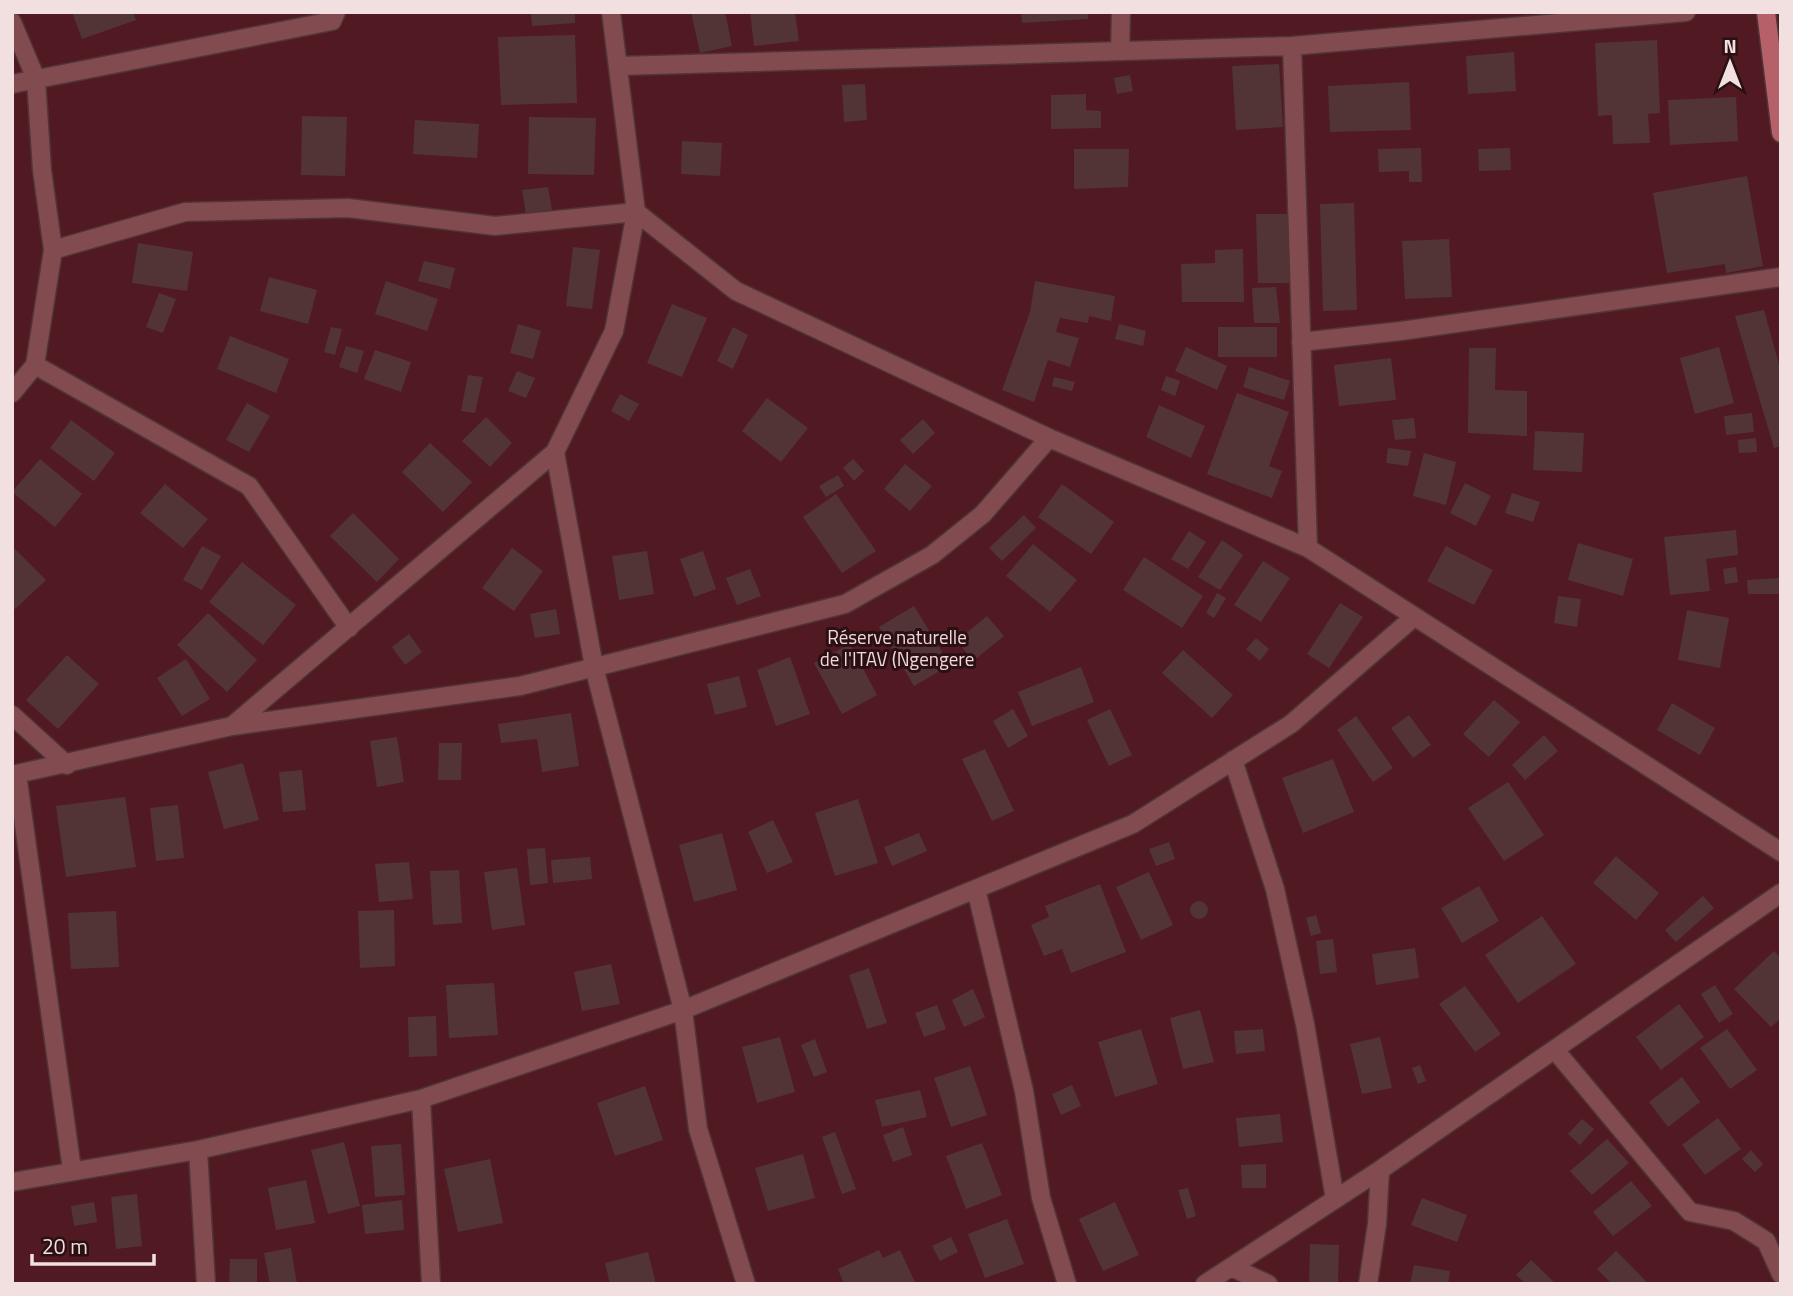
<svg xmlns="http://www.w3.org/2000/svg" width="1793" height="1296" viewBox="0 0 1793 1296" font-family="'Titillium Web',sans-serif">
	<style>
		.green { fill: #511a22 }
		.building { fill: #523437 }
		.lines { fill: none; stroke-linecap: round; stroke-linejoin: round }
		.street-casing { stroke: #4f3537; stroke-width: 21 }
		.secondary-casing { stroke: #4f3537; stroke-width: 21 }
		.street { stroke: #814b50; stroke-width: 18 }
		.secondary { stroke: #b66069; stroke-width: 18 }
		.labels { text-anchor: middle; stroke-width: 6; stroke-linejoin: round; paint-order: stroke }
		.park-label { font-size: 19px; fill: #f0d8d9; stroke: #2a0f13 }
	</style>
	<rect width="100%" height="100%" fill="#34191c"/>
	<path class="green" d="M12 12H1781V1284H12Z"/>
	<path class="building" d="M72 12H133L136 20 82 39Z
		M531 12H575V23L532 26Z
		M691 12H725L732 46 700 53Z
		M750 12H795L799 41 754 46Z
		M1021 12H1088V19L1022 23Z
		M575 35 577 103 501 105 498 37Z
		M1657 40 1660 113 1648 114 1650 143 1613 144 1612 115 1598 116 1595 43Z
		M1514 52 1516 91 1468 94 1466 56Z
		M1279 64 1283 127 1236 130 1232 66Z
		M1130 75 1133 91 1117 94 1114 78Z
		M1409 82 1411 130 1330 132 1328 86Z
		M865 84 867 120 844 122 842 85Z
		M1086 94V110L1101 111V128L1051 129V95Z
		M1736 97 1738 141 1670 145 1668 100Z
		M302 116 347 117 345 176 301 175Z
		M529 117 596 118 594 175 528 174Z
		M415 120 479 124 477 158 413 154Z
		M682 141 722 143 720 176 681 174Z
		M1421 148 1422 182H1409V171L1379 172 1378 149Z
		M1510 148 1511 170 1479 171 1478 149Z
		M1074 149H1129L1128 187 1074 189Z
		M1747 176 1763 266 1726 273 1725 264 1667 273 1653 193Z
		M548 187 552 210 526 214 522 190Z
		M1354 203 1357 310 1323 311 1320 204Z
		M1256 214H1289L1290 283H1258Z
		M1449 239 1452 297 1405 299 1402 241Z
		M138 243 193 252 187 291 132 283Z
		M573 247 600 250 592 309 566 306Z
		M1243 249 1244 302H1182L1181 264 1215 263V250Z
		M424 261 455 268 450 289 418 281Z
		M269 277 317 290 308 324 260 311Z
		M386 281 438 299 427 331 375 314Z
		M1035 281 1115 296 1111 321 1089 316 1088 323 1060 318 1056 332 1079 338 1070 367 1048 360 1034 402 1002 390 1030 312Z
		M1276 287 1280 323H1254L1252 288Z
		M159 293 176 299 163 333 146 327Z
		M672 304 707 318 682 377 647 363Z
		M1764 310 1781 372V446L1774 448 1735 316Z
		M518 324 541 331 533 359 510 353Z
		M1119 324 1146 331 1143 346 1115 339Z
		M331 327 342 329 335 355 324 352Z
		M733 327 748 335 733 369 717 361Z
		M1218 327H1277V357H1218Z
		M230 336 289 359 276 393 217 369Z
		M346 346 364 351 357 373 339 367Z
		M1186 347 1227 366 1217 390 1175 371Z
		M1719 347 1734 403 1695 414 1680 358Z
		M1469 348H1496L1495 390 1527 391V436L1468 433Z
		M375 350 411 362 401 392 364 379Z
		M1391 358 1396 400 1339 406 1334 365Z
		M1249 367 1290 381 1284 400 1243 387Z
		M517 371 535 378 526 398 508 391Z
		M468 375 483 377 475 413 461 411Z
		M1166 376 1180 381 1175 396 1161 390Z
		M1054 377 1075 382 1072 391 1052 386Z
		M1237 393 1289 412 1269 466 1282 471 1272 498 1207 474Z
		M620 394 639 404 629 421 611 411Z
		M767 398 808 428 781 462 742 431Z
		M247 403 270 416 249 452 226 440Z
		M1159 405 1205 426 1191 458 1146 437Z
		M1752 413 1754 432 1726 435 1724 416Z
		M486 417 512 443 490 467 462 441Z
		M1414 418 1416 438 1395 440 1392 420Z
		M923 419 935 433 913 454 900 440Z
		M71 420 115 453 94 481 50 448Z
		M1535 431 1584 433 1582 472 1533 470Z
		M1756 438 1757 452 1739 453 1738 440Z
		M430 443 472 482 443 512 402 472Z
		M1388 448 1411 451 1408 466 1386 463Z
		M1424 453 1456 462 1446 505 1413 496Z
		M40 459 82 494 55 527 12 492Z
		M853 459 864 471 854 481 843 468Z
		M905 464 932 486 910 511 884 489Z
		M838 475 844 486 826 497 819 486Z
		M1465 483 1491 496 1476 526 1450 513Z
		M165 484 208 519 183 548 140 513Z
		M1062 484 1114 522 1091 554 1038 517Z
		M1512 493 1540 502 1533 522 1505 513Z
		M836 494 876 551 842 573 803 517Z
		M353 513 399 559 377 582 330 536Z
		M1024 515 1036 528 1002 561 989 548Z
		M1736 530 1738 555 1706 559 1710 591 1670 595 1664 537Z
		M1189 531 1206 542 1188 569 1171 559Z
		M1222 540 1243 555 1220 590 1198 577Z
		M1578 543 1633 559 1623 596 1568 580Z
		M1033 544 1077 580 1050 612 1006 576Z
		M12 546 46 580 15 609 12 606Z
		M202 546 221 556 202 590 183 580Z
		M1446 546 1493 570 1474 605 1427 581Z
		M512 548 543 571 514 611 482 588Z
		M647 551 654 594 619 600 612 556Z
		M703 551 716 589 694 597 680 559Z
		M1144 557 1203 596 1182 628 1123 590Z
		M1263 561 1290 578 1261 622 1234 605Z
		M242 562 296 605 263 645 209 602Z
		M1736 567 1738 582 1725 584 1723 569Z
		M750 569 761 596 737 605 726 578Z
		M1781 578V594H1748L1747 580Z
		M1217 593 1226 598 1214 618 1206 613Z
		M1558 596 1581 599 1577 627 1554 623Z
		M1340 603 1363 617 1329 668 1307 654Z
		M914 606 950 665 914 686 879 627Z
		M556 609 560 634 535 638 530 614Z
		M1687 610 1729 618 1720 668 1678 660Z
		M208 613 257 660 227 692 177 645Z
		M987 616 1004 636 973 661 957 641Z
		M409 634 422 652 405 665 392 647Z
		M1256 638 1269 649 1260 661 1246 649Z
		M850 644 877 695 842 714 814 663Z
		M1183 650 1233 695 1212 718 1162 673Z
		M67 655 99 684 58 729 26 700Z
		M790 657 810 714 776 726 757 670Z
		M186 659 210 699 182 716 157 678Z
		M1081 667 1094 702 1032 726 1018 692Z
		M739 676 747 707 715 715 707 684Z
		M1494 700 1520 722 1489 757 1463 734Z
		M1672 703 1715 728 1700 755 1657 730Z
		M1013 709 1028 736 1008 748 993 721Z
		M1110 709 1132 755 1109 766 1087 720Z
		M571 713 579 766 542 772 537 739 501 743 498 724Z
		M1409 715 1431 745 1413 758 1391 728Z
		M1356 716 1393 768 1373 782 1337 730Z
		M1544 735 1558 751 1525 780 1512 765Z
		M397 737 404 782 377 787 370 741Z
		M439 743H462L461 780H438Z
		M985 749 1014 811 992 821 962 759Z
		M1333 759 1354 812 1303 833 1282 778Z
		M243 763 259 820 224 829 208 772Z
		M302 770 306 810 283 812 279 772Z
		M1508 782 1544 835 1504 861 1468 808Z
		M125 797 136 867 66 877 56 806Z
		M858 799 878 863 835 876 815 813Z
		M178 805 184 858 156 861 150 808Z
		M773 820 793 862 767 873 748 832Z
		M722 833 737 890 694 902 679 845Z
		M919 833 927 851 892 866 884 847Z
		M1169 842 1175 859 1156 866 1149 849Z
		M545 848 548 883 530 885 527 849Z
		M1616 856 1659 893 1636 920 1593 883Z
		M590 857 592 879 553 883 551 860Z
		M409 862 413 899 379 902 375 864Z
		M517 868 525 925 492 930 484 872Z
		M459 870 462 923 433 925 430 871Z
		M1149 872 1173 925 1141 940 1116 887Z
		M1100 884 1126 952 1071 973 1062 949 1044 956 1031 925 1049 917 1045 906Z
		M1479 886 1499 921 1462 943 1441 908Z
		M1703 896 1714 908 1676 942 1665 930Z
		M1190 910a9 9 0 1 1 18 0a9 9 0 1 1-18 0Z
		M394 910 395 966 360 968 358 911Z
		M116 911 119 967 71 969 68 913Z
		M1316 915 1321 933 1311 936 1306 918Z
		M1542 916 1576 964 1518 1003 1485 955Z
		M1333 939 1337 972 1320 974 1316 941Z
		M1415 948 1419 978 1376 985 1372 954Z
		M1774 951 1781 958V1018L1771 1027 1734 989Z
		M611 964 620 1004 582 1011 574 972Z
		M869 968 887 1023 867 1029 849 975Z
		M494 983 498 1035 449 1038 446 985Z
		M1715 985 1733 1014 1719 1023 1701 994Z
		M1465 986 1501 1034 1475 1052 1439 1004Z
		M973 989 985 1017 964 1027 952 1000Z
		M1679 1004 1704 1037 1661 1070 1636 1037Z
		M937 1005 946 1029 924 1037 915 1013Z
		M1200 1010 1214 1062 1183 1069 1170 1018Z
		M436 1016 437 1056 409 1057 408 1017Z
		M1141 1029 1158 1084 1115 1097 1098 1042Z
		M1263 1029 1265 1051 1236 1054 1234 1031Z
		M1727 1029 1757 1070 1730 1089 1700 1048Z
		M780 1037 795 1092 757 1103 742 1047Z
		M1380 1037 1392 1088 1362 1094 1350 1044Z
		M815 1039 827 1072 814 1077 801 1045Z
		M1420 1065 1426 1081 1418 1084 1412 1068Z
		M970 1066 987 1115 951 1127 934 1078Z
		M1682 1077 1700 1102 1668 1127 1649 1102Z
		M1072 1085 1081 1106 1061 1115 1052 1094Z
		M645 1086 663 1140 615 1156 597 1103Z
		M920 1090 927 1117 882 1127 875 1100Z
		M1280 1114 1283 1142 1239 1147 1236 1118Z
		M1718 1118 1741 1149 1705 1175 1682 1145Z
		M1582 1119 1594 1129 1580 1145 1568 1134Z
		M903 1127 912 1155 893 1162 883 1135Z
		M835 1132 856 1189 842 1194 822 1137Z
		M1607 1139 1629 1163 1592 1195 1570 1171Z
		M344 1142 360 1206 328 1214 311 1150Z
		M982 1143 1002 1195 966 1209 946 1156Z
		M401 1144 405 1195 375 1197 371 1146Z
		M1751 1150 1763 1164 1755 1172 1742 1159Z
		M803 1154 815 1198 768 1211 755 1168Z
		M490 1159 503 1223 458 1232 444 1169Z
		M1266 1164V1188H1242L1241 1165Z
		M306 1180 315 1223 276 1230 268 1188Z
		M1631 1181 1652 1206 1613 1236 1593 1212Z
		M1188 1188 1196 1216 1187 1219 1178 1190Z
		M137 1194 142 1246 116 1249 111 1197Z
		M1422 1198 1467 1215 1457 1242 1411 1225Z
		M402 1200 404 1230 365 1234 362 1205Z
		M94 1202 97 1222 74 1226 71 1206Z
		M1115 1202 1139 1255 1103 1271 1079 1219Z
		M1007 1219 1024 1264 985 1278 968 1234Z
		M951 1237 958 1252 940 1261 932 1246Z
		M1310 1244 1339 1245 1338 1284H1309Z
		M291 1248 297 1284H270L264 1253Z
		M879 1250 883 1258 900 1250 916 1284H844L838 1269Z
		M1616 1251 1646 1281 1644 1284H1612L1597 1269Z
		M648 1252 656 1284H610L605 1263Z
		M230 1259H257V1284H229Z
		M1531 1260 1556 1284H1526L1516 1275Z
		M1414 1265 1450 1271 1448 1284H1410Z"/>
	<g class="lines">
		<defs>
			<path id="street" d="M12 22 36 79 42 170 53 250 35 365 12 393
				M1292 46 1308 548
				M1120 51 1121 12
				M619 66 1292 46 1686 12
				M12 84 332 21 336 12
				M53 250 185 212 348 208 495 226 636 212 736 291 1049 438 1308 548 1781 852
				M1301 342 1401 331 1781 277
				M35 365 249 486 349 628
				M555 452 594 667 683 1010 698 1129 746 1284
				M12 715 67 765
				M232 726 555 452 614 331 636 212 611 12
				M1233 760 1275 889 1305 1024 1335 1199
				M17 774 72 1170
				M12 775 232 726 520 686 845 604 932 555 983 514 1049 438
				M976 889 1024 1091 1041 1198 1067 1284
				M1555 1050 1690 1212 1734 1221 1766 1241 1781 1274
				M421 1099 431 1284
				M198 1150 206 1284
				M12 1182 198 1150 421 1099 683 1010 1133 824 1291 724 1414 617
				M1231 1267 1268 1284
				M1205 1284 1380 1170 1781 893
				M1368 1284 1377 1224 1380 1170"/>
			<path id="secondary" d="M1766 12 1781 133"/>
		</defs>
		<use href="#street" class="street-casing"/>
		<use href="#secondary" class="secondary-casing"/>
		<use href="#street" class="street"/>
		<use href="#secondary" class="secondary"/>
	</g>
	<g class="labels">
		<g class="park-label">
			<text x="897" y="644">Réserve naturelle<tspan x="897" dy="22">de l'ITAV (Ngengere</tspan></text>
		</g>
	</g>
	<rect width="1793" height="1296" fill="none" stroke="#f2dfe0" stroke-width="28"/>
	<g transform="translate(1730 63)" stroke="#2a0f13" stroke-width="5" paint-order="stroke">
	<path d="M0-5L12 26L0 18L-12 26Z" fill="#f2dfe0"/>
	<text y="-10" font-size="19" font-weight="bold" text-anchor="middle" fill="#f2dfe0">N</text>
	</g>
	<path d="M32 1254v10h122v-10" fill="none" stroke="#f2dfe0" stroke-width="3.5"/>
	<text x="42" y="1254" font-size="21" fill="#f2dfe0" stroke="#2a0f13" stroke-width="5" paint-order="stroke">20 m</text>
</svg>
